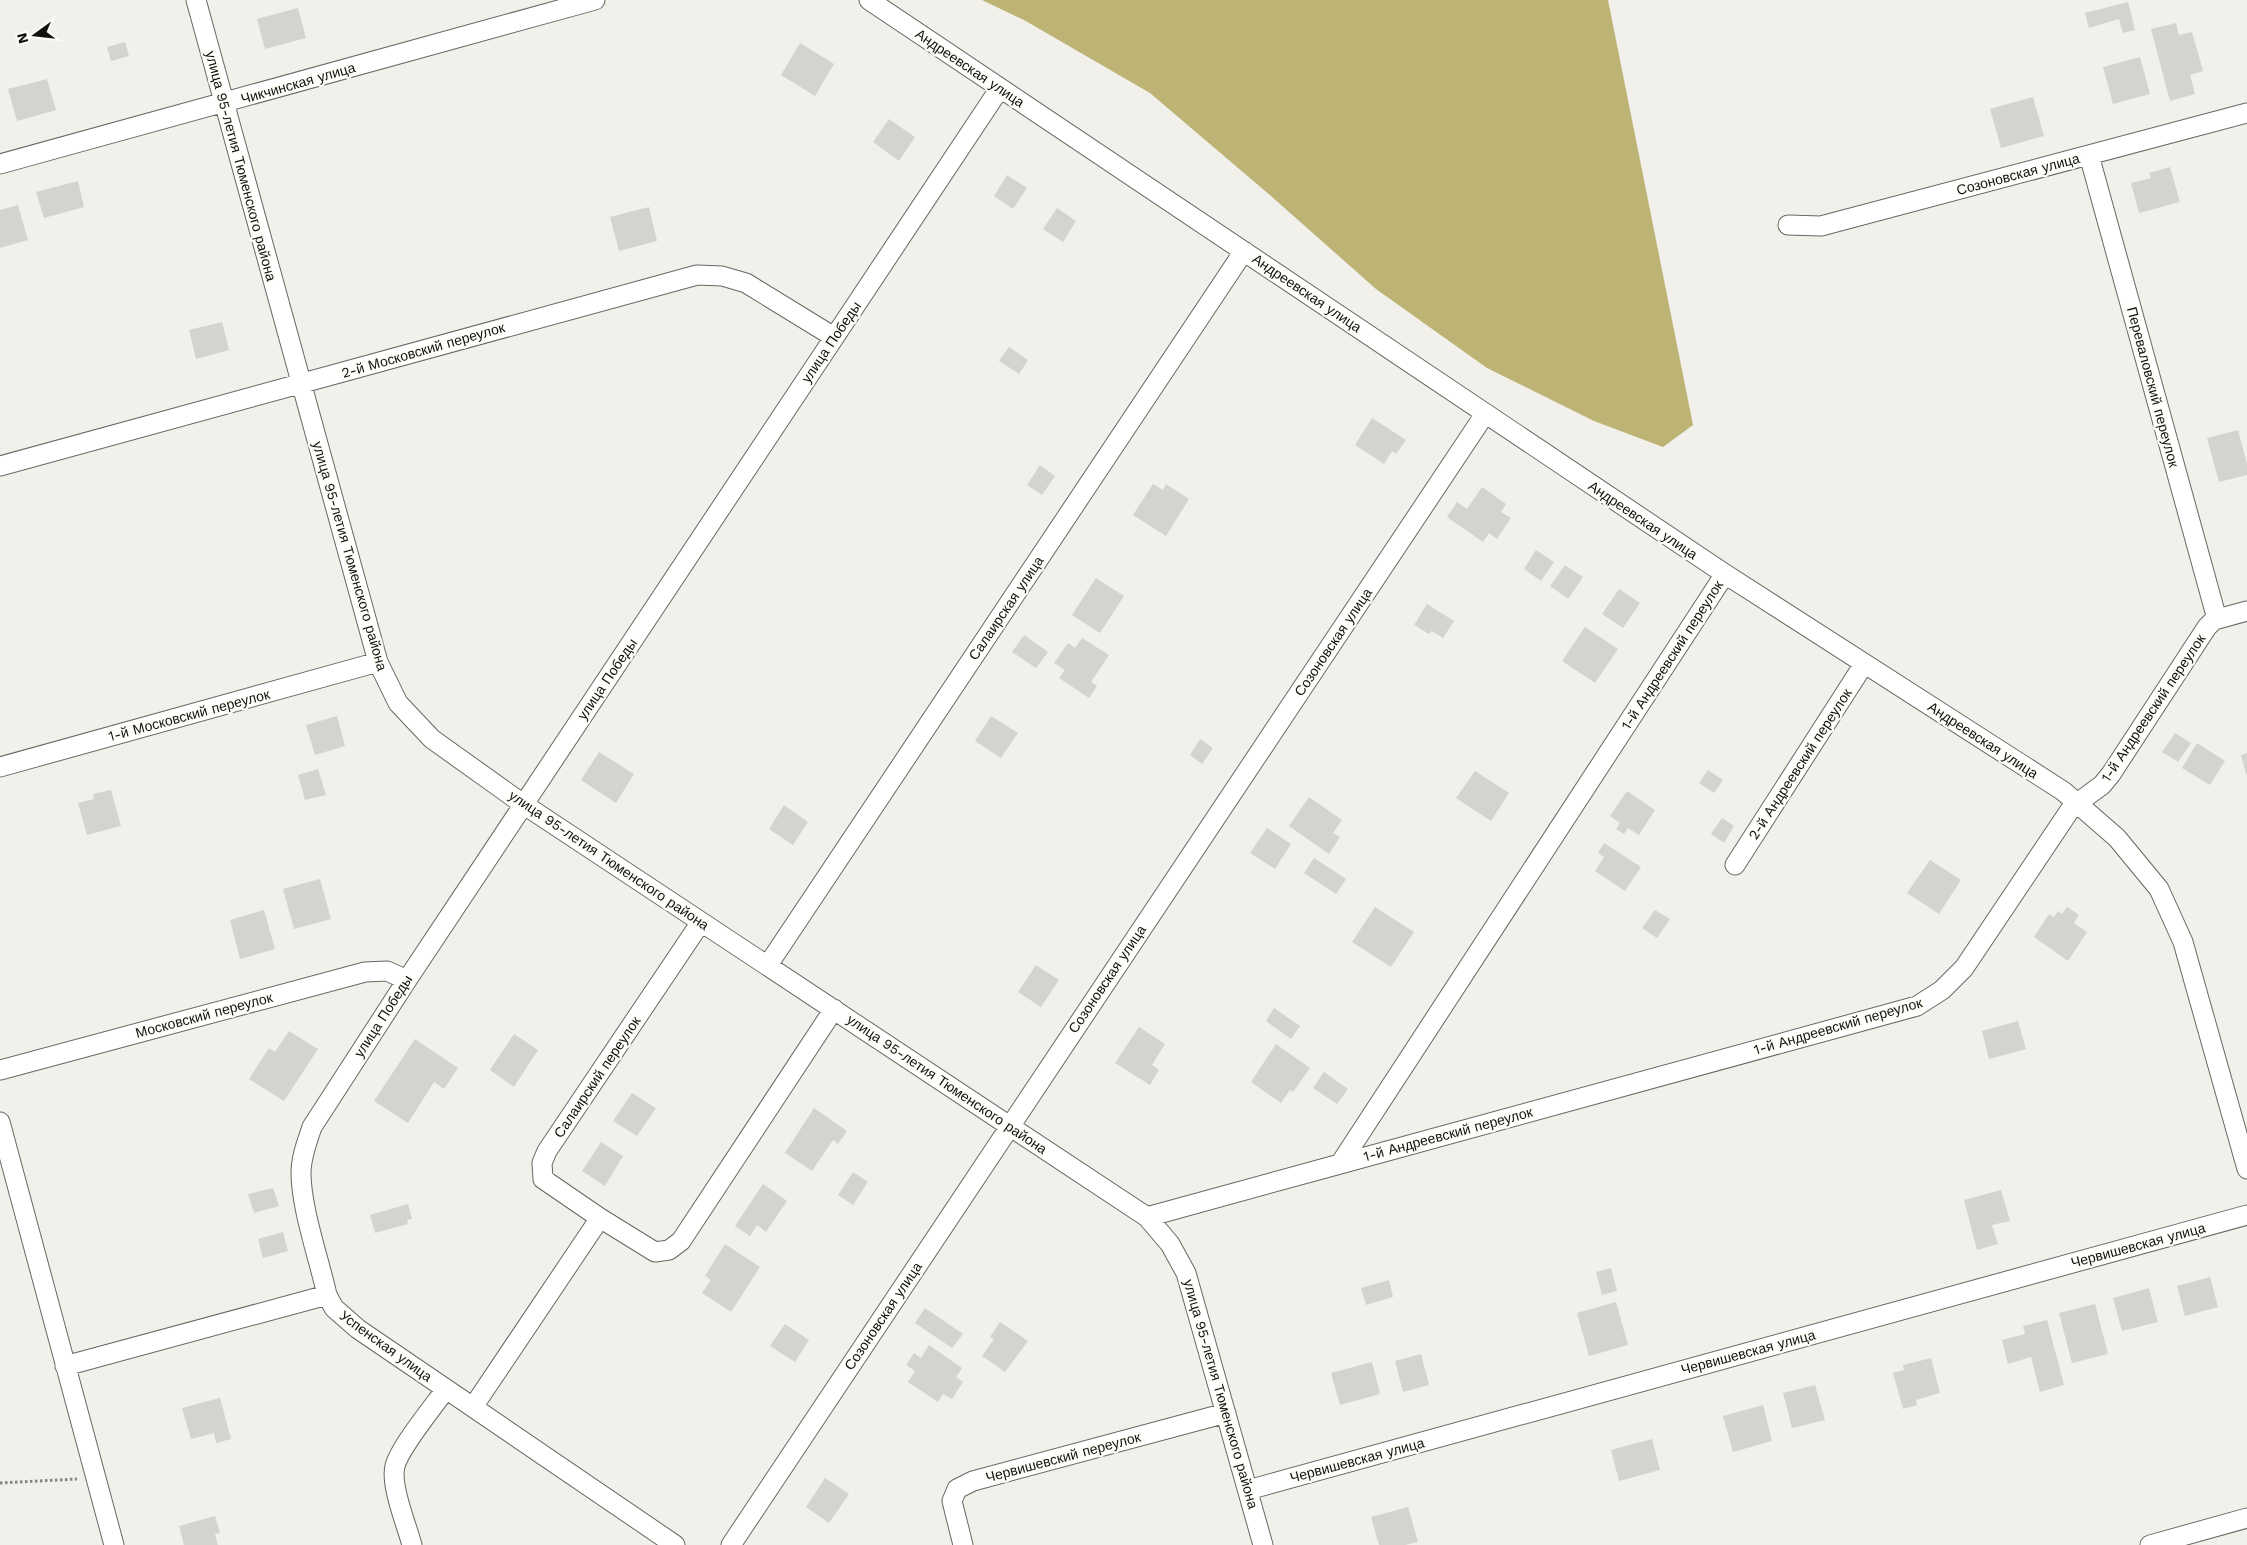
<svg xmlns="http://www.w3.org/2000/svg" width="2247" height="1545" viewBox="0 0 2247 1545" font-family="'Work Sans',sans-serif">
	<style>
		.forest { fill: #bcb374 }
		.building { fill: #d4d4ce }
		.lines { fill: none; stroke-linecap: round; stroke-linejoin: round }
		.minor-casing { stroke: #686762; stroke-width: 21 }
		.path { stroke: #868581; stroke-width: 3; stroke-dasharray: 2.5 2.5; stroke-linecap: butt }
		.minor { stroke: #fff; stroke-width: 19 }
		.labels { text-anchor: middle; stroke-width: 4.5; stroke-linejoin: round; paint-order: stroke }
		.street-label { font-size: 14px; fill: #11110f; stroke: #fefef8 }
	</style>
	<rect width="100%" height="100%" fill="#f1f0ea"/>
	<path class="forest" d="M982 0H1608L1693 425 1663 447 1594 421 1487 368 1376 289 1271 196 1150 93 1024 20Z"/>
	<path class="building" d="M2128 2 2135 30 2123 33 2119 19 2089 28 2085 13Z
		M298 8 306 38 265 49 257 19Z
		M2176 23 2179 35 2192 32 2203 71 2190 75 2195 94 2170 101 2151 29Z
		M125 42 129 56 111 61 107 47Z
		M800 43 834 64 815 96 781 75Z
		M2140 57 2150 94 2113 104 2103 67Z
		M47 79 56 110 17 121 8 89Z
		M2033 97 2044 136 2001 148 1990 109Z
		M889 119 915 137 899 161 873 142Z
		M2170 167 2180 202 2139 213 2131 183 2151 178 2149 173Z
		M1007 175 1027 188 1013 209 994 196Z
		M78 181 84 207 44 218 36 192Z
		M18 205 28 240 0 248V210Z
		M649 207 657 241 619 251 610 217Z
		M1057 208 1076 221 1063 242 1043 229Z
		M222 322 229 350 196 359 189 330Z
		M1009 347 1028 360 1019 374 999 361Z
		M1372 418 1406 440 1396 454 1392 451 1384 464 1355 445Z
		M2238 430 2247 464V475L2219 482 2207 438Z
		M1040 465 1055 476 1042 495 1027 485Z
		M1153 484 1163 490 1166 484 1189 499 1166 536 1133 515Z
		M1482 487 1506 504 1501 512 1511 518 1497 539 1489 533 1483 542 1447 517 1457 502 1467 509Z
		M1536 550 1554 562 1541 581 1524 569Z
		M1565 565 1583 577 1568 599 1550 586Z
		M1096 578 1124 596 1100 633 1072 615Z
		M1619 589 1640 603 1623 628 1602 614Z
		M1427 604 1454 621 1443 638 1432 631 1429 634 1414 625Z
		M1585 627 1618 649 1595 683 1562 661Z
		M1024 635 1048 652 1036 668 1012 652Z
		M1082 638 1109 655 1091 682 1097 686 1089 698 1059 678 1065 670 1054 663 1068 643 1075 648Z
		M337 716 345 746 315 755 306 725Z
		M991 716 1018 733 1001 758 975 741Z
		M2175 733 2191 743 2178 762 2162 752Z
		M1200 739 1213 748 1202 764 1190 755Z
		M2197 743 2225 761 2210 785 2182 768Z
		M599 752 634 774 616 803 581 780Z
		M2247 753V773L2246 774 2241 755Z
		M318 769 326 795 305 800 298 775Z
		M1708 770 1723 780 1714 793 1699 783Z
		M1475 771 1509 793 1491 821 1456 798Z
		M111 790 121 826 87 835 78 803 94 799 93 794Z
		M1627 791 1655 810 1639 835 1628 828 1624 834 1616 829 1620 823 1610 816Z
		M1309 797 1342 820 1333 833 1340 837 1329 854 1289 826Z
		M784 805 808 822 793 845 769 829Z
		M1722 818 1734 826 1724 843 1711 834Z
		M1267 828 1291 844 1275 869 1250 853Z
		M1604 843 1641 867 1625 891 1595 871 1604 857 1598 853Z
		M1314 858 1346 879 1336 894 1304 873Z
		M1930 860 1961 880 1939 914 1907 893Z
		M320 879 331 919 294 929 283 889Z
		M1375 907 1414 932 1391 967 1352 942Z
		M2067 907 2079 915 2074 923 2087 932 2068 961 2034 937 2049 914 2054 917 2058 911 2062 914Z
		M264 910 275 949 240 959 230 920Z
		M1655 910 1670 919 1657 938 1642 928Z
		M1036 965 1059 980 1041 1007 1018 992Z
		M1274 1008 1300 1026 1291 1039 1266 1021Z
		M2018 1021 2026 1049 1989 1059 1982 1031Z
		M1139 1027 1165 1044 1152 1065 1159 1070 1150 1085 1115 1063Z
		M289 1031 318 1049 284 1101 249 1079 269 1048 275 1052Z
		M514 1034 538 1050 514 1087 490 1070Z
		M415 1039 458 1068 444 1089 434 1082 408 1123 374 1101Z
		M1276 1044 1310 1068 1293 1092 1290 1090 1281 1103 1251 1082Z
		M1324 1072 1348 1089 1337 1104 1313 1088Z
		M632 1093 656 1108 637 1136 613 1121Z
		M814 1108 847 1131 838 1144 833 1140 812 1171 785 1153Z
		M601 1142 623 1156 605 1186 582 1171Z
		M853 1172 868 1182 853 1205 838 1195Z
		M763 1184 787 1201 766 1232 757 1225 750 1236 735 1226Z
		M273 1188 279 1206 254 1213 248 1194Z
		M2001 1190 2010 1221 1992 1225 1998 1244 1977 1250 1964 1200Z
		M408 1204 412 1219 407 1220 408 1224 375 1233 370 1215Z
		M283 1232 288 1251 263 1258 258 1239Z
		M725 1244 760 1267 731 1312 702 1293 711 1280 705 1276Z
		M1611 1268 1617 1291 1602 1295 1596 1272Z
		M2210 1277 2218 1307 2185 1316 2177 1286Z
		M1389 1280 1393 1297 1366 1305 1361 1288Z
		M2149 1288 2158 1322 2122 1331 2113 1298Z
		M1616 1302 1628 1345 1589 1356 1577 1313Z
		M2095 1304 2108 1354 2072 1363 2059 1313Z
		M925 1308 963 1334 952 1348 915 1323Z
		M2047 1320 2064 1385 2040 1392 2031 1357 2008 1364 2002 1340 2025 1334 2023 1326Z
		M1000 1322 1028 1341 1005 1372 982 1356 994 1339 990 1337Z
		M785 1324 809 1340 795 1362 770 1346Z
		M929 1345 962 1368 956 1377 963 1382 952 1399 943 1394 938 1402 908 1382 915 1371 906 1365 914 1353 921 1358Z
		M1421 1354 1429 1385 1403 1392 1395 1361Z
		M1931 1358 1940 1393 1916 1400 1917 1405 1903 1409 1893 1373 1904 1370 1903 1365Z
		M1372 1362 1380 1394 1340 1405 1331 1373Z
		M1815 1385 1825 1420 1792 1428 1783 1393Z
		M220 1398 231 1439 216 1443 214 1433 191 1439 182 1408Z
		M1763 1405 1772 1441 1733 1452 1723 1416Z
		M1652 1439 1660 1470 1619 1481 1611 1450Z
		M825 1478 849 1494 829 1523 806 1507Z
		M1408 1507 1418 1542 1405 1545H1379L1371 1517Z
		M215 1516 220 1533 215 1534 218 1545H184L179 1526Z"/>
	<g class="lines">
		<defs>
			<path id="minor" d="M196 0 378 662 398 703 432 739 523 804 1147 1217 1170 1244 1186 1273 1263 1545
				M869 0 1725 574 2063 791 2117 838 2159 889 2183 942 2247 1169
				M2089 155 2217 619
				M0 164 595 0
				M1788 225 1821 226 2247 113
				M0 466 697 275 722 276 746 283 834 337
				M0 767 378 662
				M1735 865 1864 664
				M768 965 1244 251
				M0 1070 365 972 387 971 407 980
				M0 1122 114 1545
				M1340 1164 1917 1006 1942 990 1964 968 2072 807 2102 785 2111 774 2207 627 2214 620 2247 611
				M1147 1217 1340 1164 1725 574
				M600 1218 655 1252 669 1250 681 1241 834 1009
				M327 1295C319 1259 301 1208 301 1173 301 1157 307 1142 312 1127L407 980 1000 88
				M65 1366 327 1295 334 1308 358 1329 675 1545
				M473 1407 600 1218 543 1179 542 1163 547 1151 701 922
				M1248 1490 2247 1215
				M412 1545C407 1526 390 1485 395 1466 400 1447 433 1407 446 1389
				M731 1545 1485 414
				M963 1545 952 1501 957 1489 973 1481 1226 1413
				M2150 1545 2247 1518"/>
		</defs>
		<use href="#minor" class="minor-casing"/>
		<path class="path" d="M0 1483 77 1479"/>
		<use href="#minor" class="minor"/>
	</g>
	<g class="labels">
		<g class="street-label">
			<text transform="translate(970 68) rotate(34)" y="5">Андреевская улица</text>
			<text transform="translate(298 83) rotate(-16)" y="5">Чикчинская улица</text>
			<text transform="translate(241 166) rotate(75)" y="5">улица 95-летия Тюменского района</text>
			<text transform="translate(2018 174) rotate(-15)" y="5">Созоновская улица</text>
			<text transform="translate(1307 293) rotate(34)" y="5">Андреевская улица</text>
			<text transform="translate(831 342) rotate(-56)" y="5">улица Победы</text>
			<text transform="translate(423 350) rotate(-16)" y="5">2-й Московский переулок</text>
			<text transform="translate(2153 387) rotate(75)" y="5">Переваловский переулок</text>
			<text transform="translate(1643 520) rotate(34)" y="5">Андреевская улица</text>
			<text transform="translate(350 556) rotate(74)" y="5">улица 95-летия Тюменского района</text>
			<text transform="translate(1006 608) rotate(-56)" y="5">Салаирская улица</text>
			<text transform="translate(1333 642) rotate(-56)" y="5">Созоновская улица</text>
			<text transform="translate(1672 655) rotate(-57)" y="5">1-й Андреевский переулок</text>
			<text transform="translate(607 679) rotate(-56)" y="5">улица Победы</text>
			<text transform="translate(2153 708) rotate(-56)" y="5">1-й Андреевский переулок</text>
			<text transform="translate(189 715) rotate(-15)" y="5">1-й Московский переулок</text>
			<text transform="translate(1983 740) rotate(33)" y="5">Андреевская улица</text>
			<text transform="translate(1800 764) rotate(-57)" y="5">2-й Андреевский переулок</text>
			<text transform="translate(609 860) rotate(34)" y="5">улица 95-летия Тюменского района</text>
			<text transform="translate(1107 979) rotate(-56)" y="5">Созоновская улица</text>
			<text transform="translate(204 1015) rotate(-15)" y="5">Московский переулок</text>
			<text transform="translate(383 1016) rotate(-57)" y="5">улица Победы</text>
			<text transform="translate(1838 1026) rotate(-16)" y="5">1-й Андреевский переулок</text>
			<text transform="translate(597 1077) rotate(-56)" y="5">Салаирский переулок</text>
			<text transform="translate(947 1084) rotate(34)" y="5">улица 95-летия Тюменского района</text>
			<text transform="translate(1448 1134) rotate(-15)" y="5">1-й Андреевский переулок</text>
			<text transform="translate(2138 1245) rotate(-15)" y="5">Червишевская улица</text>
			<text transform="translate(883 1316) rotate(-56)" y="5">Созоновская улица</text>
			<text transform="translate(386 1346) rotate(36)" y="5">Успенская улица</text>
			<text transform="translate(1748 1352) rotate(-15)" y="5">Червишевская улица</text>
			<text transform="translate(1221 1394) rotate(74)" y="5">улица 95-летия Тюменского района</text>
			<text transform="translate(1063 1457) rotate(-15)" y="5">Червишевский переулок</text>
			<text transform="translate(1357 1460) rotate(-15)" y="5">Червишевская улица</text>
		</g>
	</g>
	<g transform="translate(35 35) rotate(255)" stroke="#fefef8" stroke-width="4" paint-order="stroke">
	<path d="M0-4L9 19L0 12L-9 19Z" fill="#11110f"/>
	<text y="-8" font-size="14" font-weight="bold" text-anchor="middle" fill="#11110f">N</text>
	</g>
</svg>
